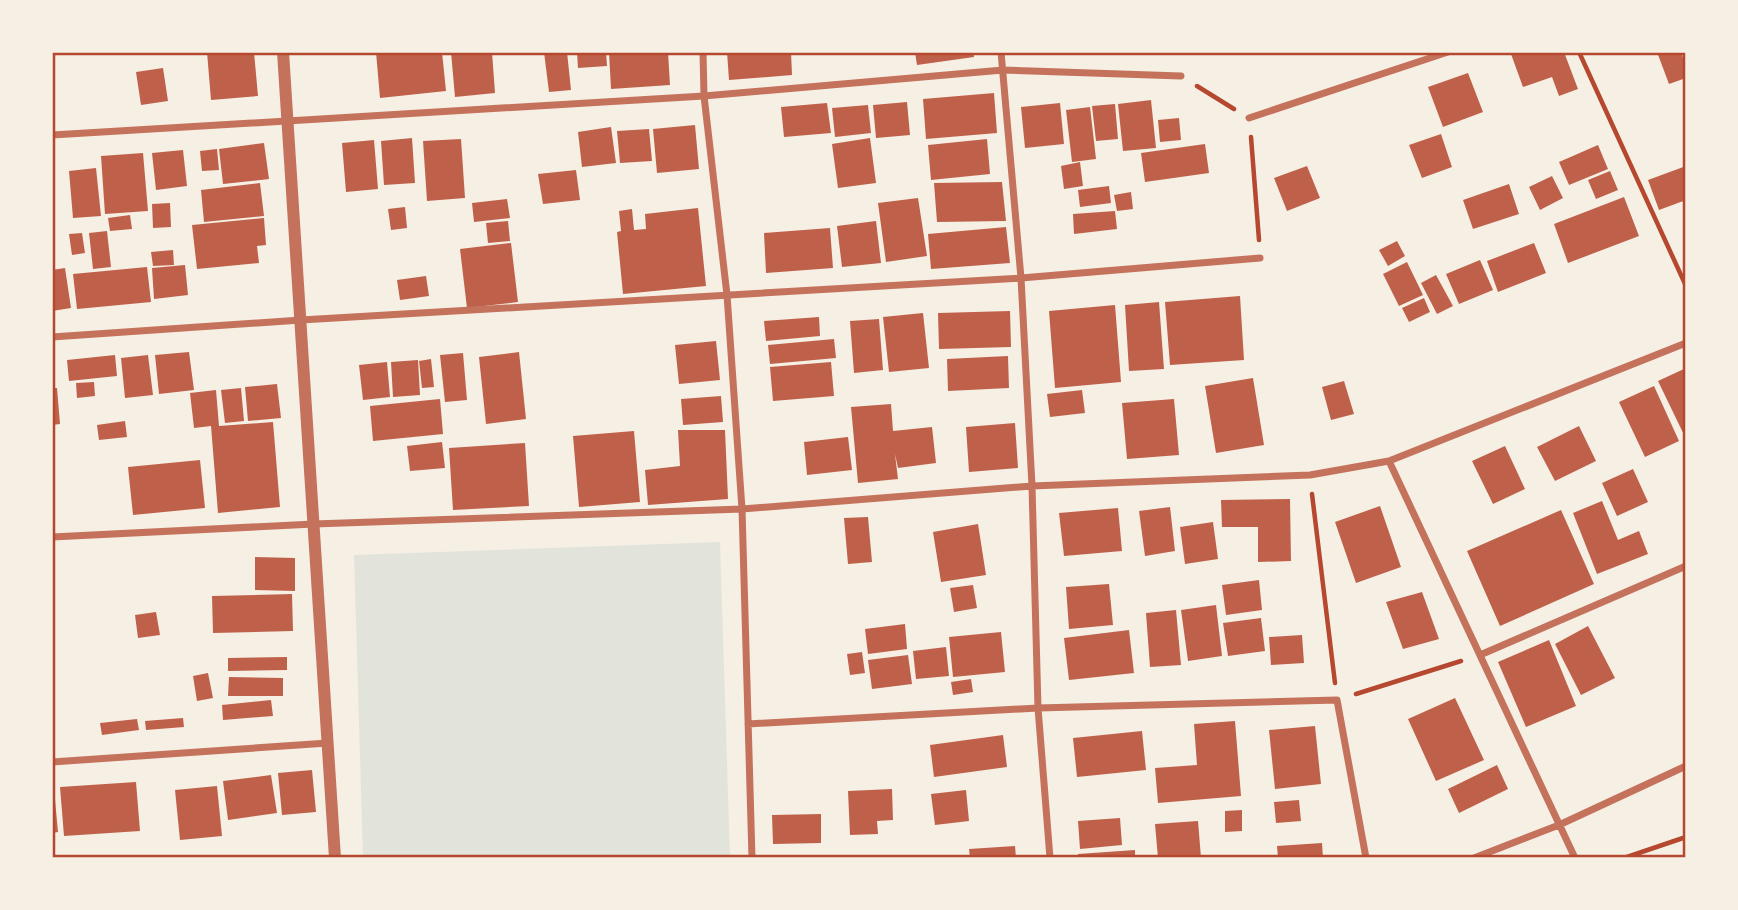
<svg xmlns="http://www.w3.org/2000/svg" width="1738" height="910" viewBox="0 0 1738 910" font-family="'Noto Sans',sans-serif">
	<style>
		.green { fill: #e2e4dc }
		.building { fill: #bf614a }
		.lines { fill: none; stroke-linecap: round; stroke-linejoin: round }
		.path { stroke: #b5482f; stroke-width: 4.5 }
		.minor { stroke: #c5725c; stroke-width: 7 }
		.tertiary { stroke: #c5725c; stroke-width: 12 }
		.neatline { fill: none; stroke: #b5482f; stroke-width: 2.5 }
	</style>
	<rect width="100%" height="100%" fill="#f6efe4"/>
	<path class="green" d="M720 542 730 857H363L354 555Z"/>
	<path class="building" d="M207 52H254L258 96 211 100Z
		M376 52H442L446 91 380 98Z
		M451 52H492L495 93 455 97Z
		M544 52H567L571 90 549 92Z
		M577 52H606L607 66 578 68Z
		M609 52H668L670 85 611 89Z
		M727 52H791L792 75 729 80Z
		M915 52H974V57L917 65Z
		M1515 52H1564L1578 89 1559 96 1552 77 1523 87 1511 54Z
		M1657 52H1681L1686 66V78L1669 84Z
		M163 68 168 101 141 105 136 72Z
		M1468 73 1483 112 1443 127 1428 87Z
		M994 93 997 133 926 139 923 99Z
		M1151 100 1156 148 1123 151 1118 104Z
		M907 102 910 135 876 138 873 105Z
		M827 103 831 133 784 137 781 107Z
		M1060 103 1064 144 1025 148 1021 107Z
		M1115 104 1118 139 1096 141 1092 106Z
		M868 105 871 133 835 137 832 108Z
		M1090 107 1096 159 1072 162 1066 110Z
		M1179 118 1181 140 1160 142 1158 120Z
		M695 125 699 169 657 173 653 129Z
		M611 127 616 163 582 167 578 132Z
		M649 129 652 161 620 163 617 131Z
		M1441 134 1452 167 1422 178 1409 145Z
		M412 138 415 183 384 185 381 141Z
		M870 138 876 183 838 188 832 144Z
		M461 139 465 198 427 201 423 141Z
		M987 139 990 174 931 180 928 145Z
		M374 140 378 189 346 192 342 143Z
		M264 143 269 179 223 184 219 149Z
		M1205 144 1209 173 1145 182 1141 153Z
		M1598 145 1608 169 1569 185 1559 162Z
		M217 149 219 170 202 171 200 151Z
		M183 150 187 186 156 190 152 153Z
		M143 153 148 211 105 214 101 156Z
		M1080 162 1083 186 1064 189 1061 166Z
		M1307 166 1320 198 1287 211 1274 178Z
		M1686 166V200L1659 210 1648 180Z
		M96 168 101 216 73 218 69 171Z
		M576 170 580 200 543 204 538 174Z
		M1610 171 1618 190 1596 199 1588 180Z
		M1552 176 1563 198 1540 210 1529 187Z
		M1002 182 1006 221 937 222 934 183Z
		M260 183 264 216 204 222 201 190Z
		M1509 184 1519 214 1473 229 1463 200Z
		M1109 186 1111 203 1080 207 1078 190Z
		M1131 192 1133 209 1117 211 1114 195Z
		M1624 197 1639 236 1568 263 1554 224Z
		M918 198 927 256 886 262 878 203Z
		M507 199 510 218 474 222 472 203Z
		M170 203 171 227 153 228 152 204Z
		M405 207 407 228 391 230 388 209Z
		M698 208 706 286 623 294 617 232 621 231 619 211 632 209 634 230 646 229 645 214Z
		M1115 211 1117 229 1074 234 1073 214Z
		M130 215 132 229 110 231 108 218Z
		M264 218 266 245 257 246 259 263 197 269 192 225Z
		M508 221 510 241 488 243 486 223Z
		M876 221 881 263 842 267 837 226Z
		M1006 227 1010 263 931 269 928 234Z
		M830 228 833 268 766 273 764 233Z
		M107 231 111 267 93 269 89 233Z
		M82 233 85 253 72 255 69 234Z
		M1397 241 1405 256 1388 266 1379 250Z
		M511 243 518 302 467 308 460 249Z
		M1534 243 1546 273 1498 292 1487 261Z
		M173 250 174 265 153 266 151 252Z
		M1480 260 1493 290 1459 304 1446 274Z
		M1407 262 1423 295 1399 306 1383 274Z
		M185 265 188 295 154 299 152 268Z
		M147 267 151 302 77 309 73 274Z
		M65 268 71 308 52 311V270Z
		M1436 275 1453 306 1437 314 1421 283Z
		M426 276 429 296 400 300 397 280Z
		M1240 296 1244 360 1170 365 1165 302Z
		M1424 298 1430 312 1409 322 1402 308Z
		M1159 302 1164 369 1129 371 1125 305Z
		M1115 305 1121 382 1055 388 1049 311Z
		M1010 311 1011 347 939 349 938 313Z
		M923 313 929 368 889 372 883 317Z
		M819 317 820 336 766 341 764 321Z
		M879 319 883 370 854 373 850 321Z
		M834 339 836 358 770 364 768 345Z
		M716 341 720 380 679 384 675 345Z
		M189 352 194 390 159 394 155 355Z
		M519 352 526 419 486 424 479 357Z
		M463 353 467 400 445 402 440 355Z
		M115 355 117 376 69 381 67 360Z
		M148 355 153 395 125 398 121 358Z
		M1008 356 1009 388 948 391 947 359Z
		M431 359 434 387 422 388 419 361Z
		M418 360 420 395 393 397 391 362Z
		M387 362 390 397 363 400 359 365Z
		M831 362 834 396 773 401 770 367Z
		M1686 368V439L1658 381Z
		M1253 378 1264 445 1216 453 1205 386Z
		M1344 381 1354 414 1331 420 1322 387Z
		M94 382 95 396 77 398 76 383Z
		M277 384 281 418 248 421 245 387Z
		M1654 386 1679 441 1645 457 1619 402Z
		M52 388H57L60 424 52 425Z
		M241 388 244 421 225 423 221 390Z
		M216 390 219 426 273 422 280 507 218 513 211 426 194 428 190 393Z
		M1082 390 1085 413 1050 417 1047 394Z
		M721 396 723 422 683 425 681 399Z
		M440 399 443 434 373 441 370 406Z
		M1174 399 1179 455 1127 459 1122 403Z
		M891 404 893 431 932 427 936 463 898 468 895 454 898 479 858 483 851 407Z
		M125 421 127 437 99 440 97 425Z
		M1015 423 1018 468 969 472 966 427Z
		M1579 426 1596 461 1555 481 1537 447Z
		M678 430H725L728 499 648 505 645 470 680 466Z
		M634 431 640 502 579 507 573 436Z
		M848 437 852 470 807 475 804 442Z
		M442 442 445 468 410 471 407 446Z
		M525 443 529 506 453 510 449 448Z
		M1505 446 1525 489 1493 504 1472 461Z
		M200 460 205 508 133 515 128 467Z
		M1633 469 1648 502 1617 516 1602 483Z
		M1290 499 1291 561 1258 562V527H1222L1221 500Z
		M1602 501 1618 540 1639 531 1648 554 1597 574 1573 513Z
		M1380 506 1401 567 1356 583 1335 522Z
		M1170 507 1175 551 1145 556 1139 511Z
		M1118 508 1122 551 1064 556 1059 513Z
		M1561 510 1594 584 1500 626 1467 551Z
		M868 517 872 562 848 564 844 518Z
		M1213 522 1218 559 1185 564 1180 527Z
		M978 524 986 575 941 582 933 532Z
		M255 557 295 558V591L255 590Z
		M1259 580 1262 610 1226 615 1222 585Z
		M1109 584 1113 625 1069 629 1066 587Z
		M973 585 977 608 954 612 950 588Z
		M1422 592 1439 639 1403 649 1386 602Z
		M292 594 293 631 213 633 212 596Z
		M1216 605 1222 656 1188 661 1181 610Z
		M1176 610 1181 665 1150 667 1146 613Z
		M156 612 160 635 138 638 135 615Z
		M1261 618 1265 651 1228 656 1223 623Z
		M905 624 907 649 868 654 865 629Z
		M1588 626 1615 678 1581 695 1555 644Z
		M1129 630 1134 673 1069 680 1064 638Z
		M1001 632 1005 672 953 677 949 637Z
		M1302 635 1304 663 1271 665 1269 637Z
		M1549 640 1576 706 1526 727 1498 662Z
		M946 647 949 676 916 679 913 651Z
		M862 652 865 673 850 675 847 654Z
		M908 655 912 684 872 689 868 660Z
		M287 657V670L228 671V658Z
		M208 673 213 698 197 701 193 676Z
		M229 677 283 678V696H228Z
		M971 679 973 692 953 695 951 682Z
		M1455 698 1484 760 1436 781 1408 719Z
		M271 700 273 716 223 720 222 705Z
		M183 718 184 727 146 730 145 721Z
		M137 719 139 730 102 735 100 723Z
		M1235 721 1241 796 1158 803 1155 768 1197 765 1194 724Z
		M1315 726 1321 784 1275 789 1269 730Z
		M1142 731 1146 770 1077 777 1073 738Z
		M1003 735 1007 767 934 777 930 745Z
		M1497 765 1508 789 1459 813 1448 789Z
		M312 770 316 812 282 815 278 773Z
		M271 775 277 813 228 820 223 781Z
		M136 782 140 831 64 836 60 787Z
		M217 786 222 836 180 840 175 790Z
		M52 789H54L58 832 52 833Z
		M892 789 893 820 877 821 878 834 850 835 848 791Z
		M966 790 969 821 935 825 931 794Z
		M1299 800 1301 821 1276 823 1274 802Z
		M1242 810V831L1225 832V811Z
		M821 814V843L773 844 772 815Z
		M1120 818 1122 845 1080 849 1078 821Z
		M1198 821 1201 858H1158L1155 824Z
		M1322 843 1323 858H1278L1277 846Z
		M1015 846 1016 858H970L969 849Z
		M1135 850V858H1078V854Z"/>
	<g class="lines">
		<path class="path" d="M1579 52 1686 286
			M1197 86 1234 109
			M1251 137 1259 240
			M1312 494 1335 683
			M1356 694 1461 661
			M1624 858 1683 838 1686 839"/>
		<path class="minor" d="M703 52 704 96 727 295 742 509 752 858
			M1001 52 1021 278 1032 486 1038 708 1050 858
			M1249 118 1448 52
			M52 135 704 96 1003 70 1181 76
			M52 337 301 320 1021 278 1260 258
			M1389 461 1575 858
			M52 537 314 524 742 509 1032 486 1310 475 1389 461 1686 343
			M1480 655 1686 566
			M748 724 1038 708 1337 700 1366 858
			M52 762 328 743
			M1474 858 1559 825 1686 766"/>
		<path class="tertiary" d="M283 52 335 858"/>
	</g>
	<rect width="1738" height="910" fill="none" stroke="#f6efe4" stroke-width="108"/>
	<rect x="54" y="54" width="1630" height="802" class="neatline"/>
</svg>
